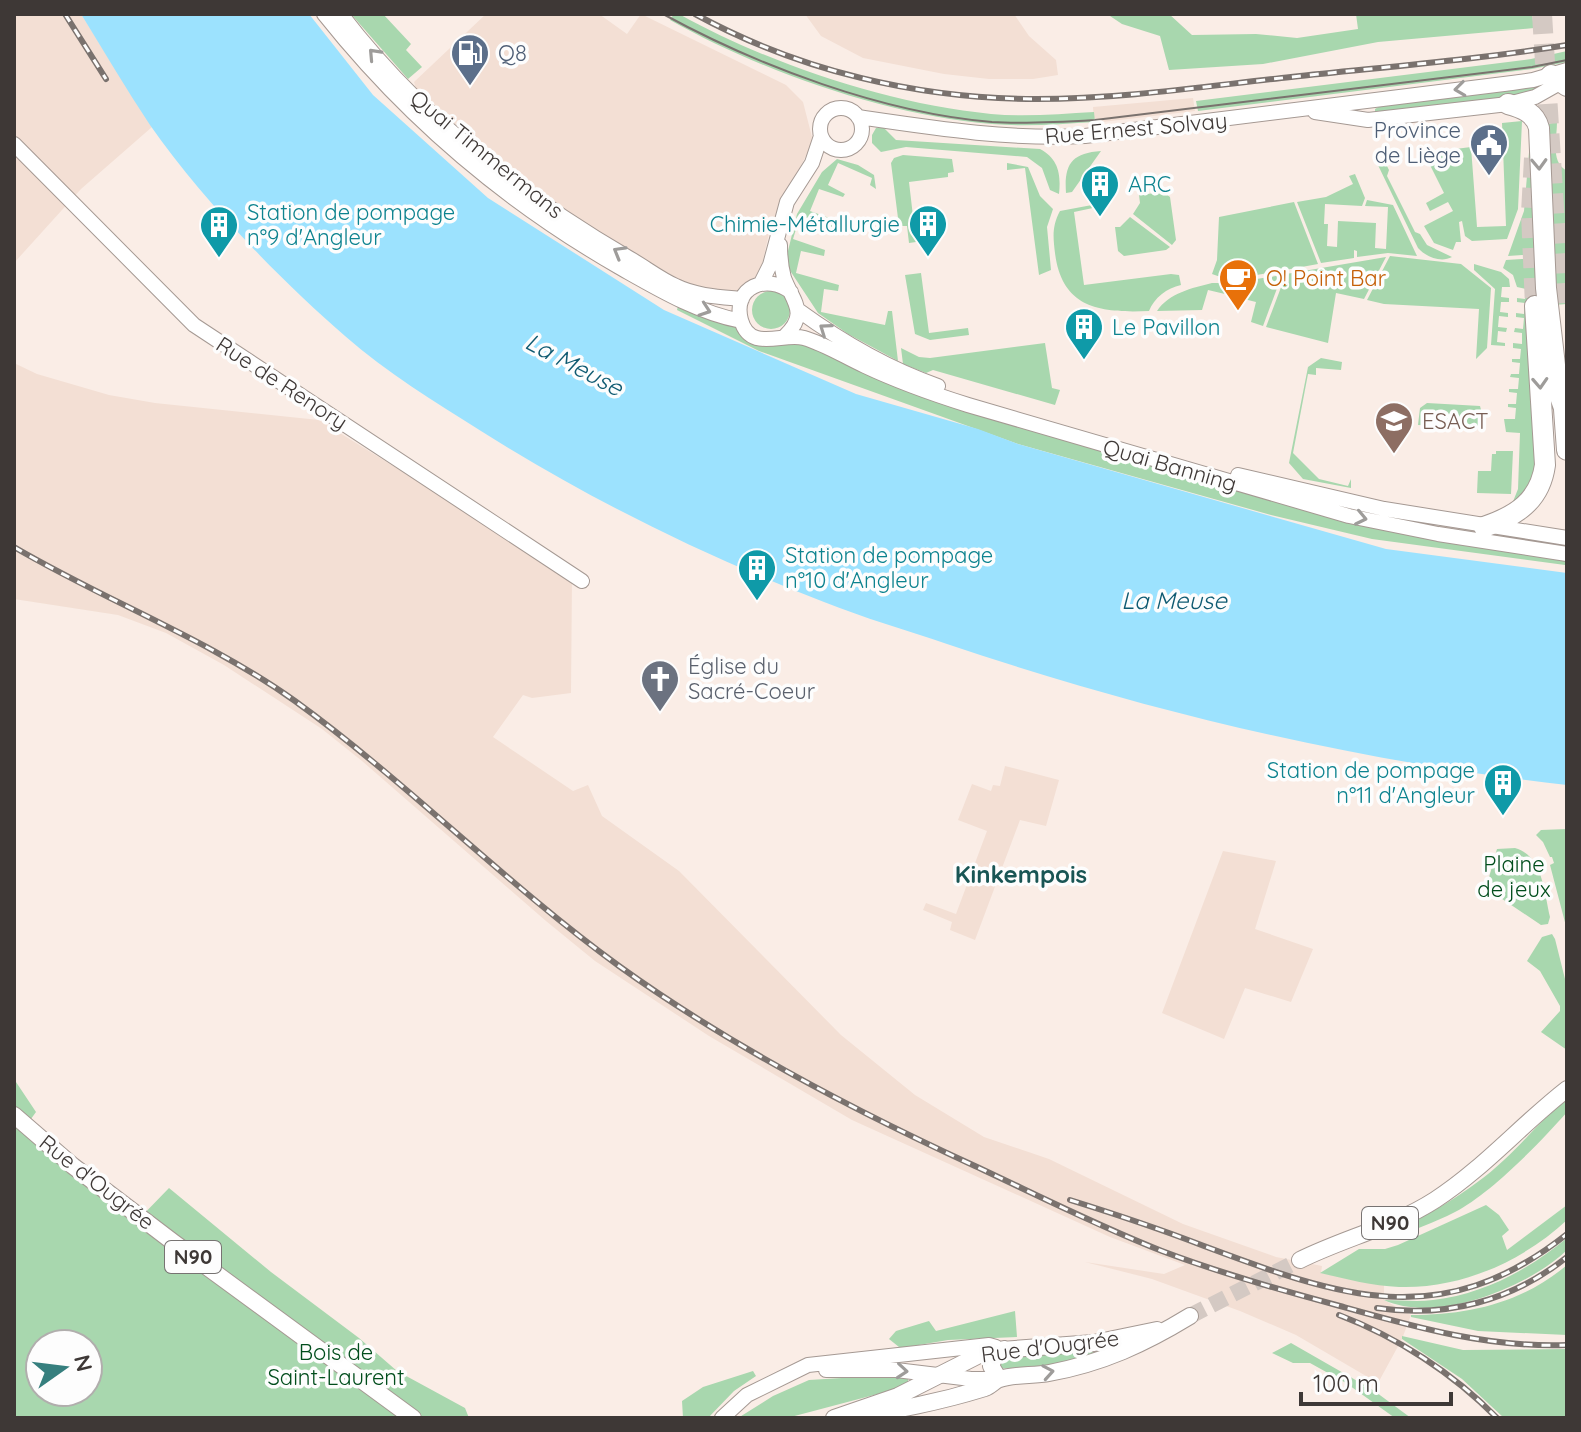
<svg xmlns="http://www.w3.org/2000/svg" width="1581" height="1432" viewBox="0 0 1581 1432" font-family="Quicksand,sans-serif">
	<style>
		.built { fill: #f3dfd4 }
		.green { fill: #a8d7ae; fill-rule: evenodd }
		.water { fill: #9ce2fe }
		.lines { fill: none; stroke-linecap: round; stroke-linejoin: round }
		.primary-tunnel { stroke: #d4c9c3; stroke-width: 16; stroke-dasharray: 16 8; stroke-linecap: butt }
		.highway-tunnel { stroke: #d4c9c3; stroke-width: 20; stroke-dasharray: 20 10; stroke-linecap: butt }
		.secondary-casing { stroke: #a59993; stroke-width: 16 }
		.primary-casing { stroke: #a59993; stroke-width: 18 }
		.highway-casing { stroke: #a59993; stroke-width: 22 }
		.secondary { stroke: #fff; stroke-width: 14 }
		.primary { stroke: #fff; stroke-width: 16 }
		.highway { stroke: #fff; stroke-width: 20 }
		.tram { stroke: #7a726e; stroke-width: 2 }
		.rail-casing { stroke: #7a726e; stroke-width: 6 }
		.rail { stroke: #fdfdfd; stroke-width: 3; stroke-dasharray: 9; stroke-linecap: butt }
		.oneway { stroke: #9e9c9a }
		.labels { text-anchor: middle; stroke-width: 7; stroke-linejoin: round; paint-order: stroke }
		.shield { fill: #fdfdfd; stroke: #777372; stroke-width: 2 }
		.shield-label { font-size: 20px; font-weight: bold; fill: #3e3836 }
		.service-label { font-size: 22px; fill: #4e5e75; stroke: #fdfdfd; text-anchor: start }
		.street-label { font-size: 22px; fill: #3e3836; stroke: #fdfdfd }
		.culture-label { font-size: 22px; fill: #0d838f; stroke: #fdfdfd; text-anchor: start }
		.food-label { font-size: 22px; fill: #c56008; stroke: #fdfdfd; text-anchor: start }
		.education-label { font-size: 22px; fill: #785e54; stroke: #fdfdfd; text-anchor: start }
		.worship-label { font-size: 22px; fill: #5b616d; stroke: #fdfdfd; text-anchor: start }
		.park-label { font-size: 22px; fill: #014d1c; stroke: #fdfdfd }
		.water-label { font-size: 24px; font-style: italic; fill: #105b72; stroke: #fdfdfd }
		.neighbourhood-label { font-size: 24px; font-weight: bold; fill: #195554; stroke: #fdfdfd }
	</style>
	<rect width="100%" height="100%" fill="#faede6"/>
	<path class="built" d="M14 14H81L152 127 81 189 14 263Z
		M486 14H599L627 34 641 14 786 85 803 102 812 137 809 150 771 224 760 274 738 292 716 291 680 283 600 236 519 181 416 89 414 82Z
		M805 14H1014L1029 36 1056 60 1058 75 1033 79H989L944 74 863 58 821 36Z
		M1193 98 1195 111 1094 123 1093 107Z
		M14 363 37 374 109 395 155 403 319 420 572 577 571 693 532 698 523 695 493 737 573 791 588 785 602 816 679 871 841 1035 915 1095 984 1137 1049 1159 1183 1224 1276 1257 1322 1266 1321 1273 1384 1285V1300L1411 1315 1402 1339 1378 1383 1296 1335 1240 1311 1152 1279 1085 1262 1164 1274 1185 1265 1110 1237 852 1120 709 1036 595 961 546 921 362 761 322 729 224 665 166 633 118 615 14 599Z
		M1005 766 1059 780 1046 826 1020 820 975 940 950 930 952 922 923 910 926 903 956 914 987 831 958 820 972 784 991 791 993 785 1000 786Z
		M1223 851 1276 861 1255 929 1313 949 1291 1002 1245 988 1224 1039 1162 1013Z"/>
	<path class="green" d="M351 14H383L411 44 406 50 422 67 408 79Z
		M674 14H679C769 64 888 104 991 114 1025 117 1060 114 1094 112L1095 122C1061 124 1027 127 992 124 887 116 761 71 670 20Z
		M1107 14H1169L1192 35 1256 34 1297 38 1358 29 1356 14H1532L1534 28 1378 42 1263 64 1169 70 1160 36 1122 24Z
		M1567 51V62L1532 69 1198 111 1196 101 1531 59Z
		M1549 82 1529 96 1375 113V109L1382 105 1520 89Z
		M1522 121 1518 209 1507 239 1472 241 1465 236 1462 221 1459 222 1461 242H1456L1453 250 1434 243 1424 226 1453 211 1448 202 1430 211 1426 203 1444 193 1424 153 1471 147 1477 227 1506 226 1502 123Z
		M1557 122C1557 139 1550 162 1567 171V304L1553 305 1543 125Z
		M883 127 896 140 1040 149C1059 159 1061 175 1059 194L1050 190 1042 168 1027 157 906 147 881 152 872 143V135L876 128Z
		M1531 129 1539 254 1508 256 1524 211Z
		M1101 151 1072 192 1066 193C1064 165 1071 153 1101 151Z
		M903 155 952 159 954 172 948 173V177L909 182 916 242 909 243 907 226H899L891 163 894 158Z
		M837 159 858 165 874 175 876 189 870 185 872 178 838 163 828 185 845 194 843 197 819 189 810 211 835 220 832 227 800 216 793 239 825 250 824 256 801 251 796 273 839 285 838 291 824 289 821 312 885 325 888 311H892L898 361 848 334 818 313 789 269 787 255 797 214 822 172Z
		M1384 160 1389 170 1387 176 1415 232 1420 234 1427 245 1452 257C1441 263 1426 257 1418 248L1377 163Z
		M1007 163 1028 167 1040 196 1053 209 1047 227 1051 270 1039 275 1025 168 1007 170Z
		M1355 174 1365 198 1362 206 1325 204 1324 224H1328L1327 246 1337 247 1338 221 1376 223 1375 248 1386 249 1388 207 1365 206 1367 200 1393 205 1417 256 1388 253 1357 257V251L1354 250V258L1321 263 1297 202 1326 197 1353 184 1349 176Z
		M1163 192 1170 197 1176 240 1172 245 1133 214 1140 203 1139 195Z
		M1095 198 1106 202 1107 205 1074 212 1084 285 1171 274 1179 275 1181 285C1167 288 1154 298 1149 311 1101 313 1062 309 1055 253 1053 237 1052 226 1060 211L1092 205Z
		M1294 202 1318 264 1229 280 1212 274 1217 260 1219 217Z
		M1130 217 1170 247 1166 250 1124 256 1118 251 1115 227H1120Z
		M1390 256 1461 264 1491 288 1487 348 1476 359 1479 309 1384 304 1367 300Z
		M1386 257 1364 299 1336 293 1328 343 1266 327 1286 274Z
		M1539 258 1536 480 1512 504 1518 489 1520 433 1506 432 1504 419H1515L1516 408 1508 407V404H1516L1517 393 1509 392V389H1518L1519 378 1510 377 1511 374H1519L1520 363 1512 362V359H1520L1521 349 1513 348V343L1522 344V333L1514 332 1515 328 1523 329 1524 318 1516 317V313L1524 314 1525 303 1517 302V298L1525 299 1526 289 1517 287 1513 275 1503 268 1506 260Z
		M1474 264 1501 272 1509 279 1510 287H1502L1501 297 1509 298V302H1501L1500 312 1508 313V317L1499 316 1498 327 1507 328 1506 332 1498 331 1497 342 1505 343V346L1491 345 1495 289 1474 270Z
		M921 273 929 333 968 328 969 335 930 340 915 334 905 275Z
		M1282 275 1263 326 1251 322 1256 302 1228 295 1232 283Z
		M1212 283H1229L1225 294 1208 290 1202 310 1157 311C1169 293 1192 288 1212 283Z
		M752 310a19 19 0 1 1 38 0a19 19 0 1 1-38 0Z
		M678 306 738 327 761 345 797 342 1305 509 1565 557V565L1372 539 1271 515 1018 444 759 351 677 310Z
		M1045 343 1052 388 1060 390 1055 405 933 370 926 373 903 364 901 348 919 357 930 358Z
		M1321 358 1342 362 1341 370 1316 368V375L1308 374 1293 453 1319 479 1348 486 1351 479V488L1303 479 1289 463 1308 367Z
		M1427 403 1480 406 1484 421 1482 425 1469 427 1418 425 1420 408Z
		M1496 451H1513L1511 494 1477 493 1478 471H1491L1492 454H1496Z
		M1567 829V930L1550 865 1554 863 1552 857H1550L1543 842 1536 835 1541 830Z
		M1515 848C1543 856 1544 892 1550 917L1548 924 1541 925 1486 888 1497 849Z
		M1552 934 1555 939 1567 987V1050L1541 1032 1560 1011V1006L1540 971 1527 961 1542 937Z
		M14 1079 36 1112 23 1130 136 1222 169 1188 271 1272 359 1338 397 1371 465 1408 469 1418H14ZM40 1344H88V1392H40Z
		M1567 1100V1112C1541 1142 1490 1194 1455 1212 1434 1223 1412 1230 1391 1239L1385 1237C1427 1215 1469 1193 1504 1160 1525 1141 1544 1116 1567 1100Z
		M1486 1205 1499 1215 1509 1230 1502 1236 1507 1250 1567 1205V1220C1523 1261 1461 1289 1399 1287 1373 1286 1346 1279 1320 1273L1359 1249H1385L1398 1245Z
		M1567 1238V1250C1527 1288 1437 1324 1384 1300 1400 1300 1417 1302 1433 1300 1484 1294 1528 1270 1567 1238Z
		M1567 1265V1335L1478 1331 1411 1317V1315C1469 1315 1522 1303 1567 1265Z
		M1015 1311 1017 1337 948 1340 907 1347H899L889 1339 896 1331 929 1321 936 1331Z
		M1402 1336 1463 1350 1567 1349V1418H1504L1462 1379 1402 1339Z
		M1134 1342 1056 1365 996 1369V1363L1004 1358 1078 1352Z
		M1291 1343 1373 1390 1411 1418H1395L1346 1383 1310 1363H1293L1272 1353Z
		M753 1371 756 1376 734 1391 708 1418H683L682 1401 703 1387Z
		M858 1377 908 1378V1386L787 1418H738L773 1396 809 1380Z"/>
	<path class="water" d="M81 14H309L373 95 488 198 664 310 856 394 978 429 1018 444 1386 549 1567 573V785C1355 761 1149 712 947 644 906 630 864 618 824 602 704 556 589 499 481 431 435 402 386 372 345 336 279 279 200 197 150 125 126 89 104 51 81 14Z"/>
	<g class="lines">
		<path class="primary-tunnel" d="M1190 1316 1300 1260"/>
		<path class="highway-tunnel" d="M1542 14 1560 304
			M1534 158 1531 213 1535 306"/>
		<defs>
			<path id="secondary" d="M324 14C405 116 506 202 619 267 658 289 696 312 741 321
				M341 14C417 114 521 195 629 258 645 267 660 279 676 286 696 296 721 297 742 299
				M820 129a21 21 0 1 1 42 0a21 21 0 1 1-42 0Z
				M1315 112 1368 120 1508 104 1535 97 1567 79
				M858 117C933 128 1009 140 1085 136L1512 83 1533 80 1567 70
				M14 144 194 325 582 581
				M780 245C780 256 781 267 784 278 793 302 809 313 785 336
				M761 283 770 265 787 202 812 163 821 136
				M791 292C767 273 732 287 741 320 750 353 783 332 804 338 825 344 845 357 865 366 899 382 933 394 968 405L1349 516 1438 534 1567 554
				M798 310C842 342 886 368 938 386
				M1238 475 1384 509 1567 538
				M826 1370H896L971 1379H999
				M722 1418 747 1395 808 1365 989 1345 996 1347"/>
			<path id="primary" d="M14 1115 73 1166 173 1242 413 1418
				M1300 1260C1344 1238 1393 1227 1435 1200 1484 1168 1522 1124 1567 1089
				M999 1379 991 1366 995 1356 1004 1349
				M847 1415C887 1414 946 1400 985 1388 991 1386 995 1380 1000 1379 1015 1374 1034 1376 1049 1373 1103 1363 1144 1344 1190 1316
				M834 1418 898 1396 987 1351 1094 1343 1157 1330"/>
			<path id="highway" d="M1551 75 1567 86
				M1508 104C1523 108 1535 113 1539 128L1546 288 1558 391 1564 408
				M1563 396 1567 450
				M1484 527C1516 516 1540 501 1545 465L1535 306"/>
		</defs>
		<use href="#secondary" class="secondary-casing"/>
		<use href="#primary" class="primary-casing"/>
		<use href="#highway" class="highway-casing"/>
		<use href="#secondary" class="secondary"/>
		<use href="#primary" class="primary"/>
		<use href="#highway" class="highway"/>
		<path class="tram" d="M663 14C758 66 883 113 992 122 1026 124 1061 122 1095 120L1532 67 1567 60"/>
		<defs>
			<path id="rail" d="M65 14 106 79
				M695 14C799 71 919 99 1037 99 1122 99 1207 86 1291 77 1383 67 1475 60 1567 45
				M14 547C106 601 208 639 295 701 408 783 506 884 619 966 726 1043 855 1111 975 1166 1037 1195 1098 1226 1162 1251 1220 1273 1280 1290 1340 1306 1415 1327 1488 1348 1567 1345
				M1070 1200C1115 1214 1160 1229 1204 1246 1340 1297 1441 1334 1567 1234
				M1377 1308C1446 1318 1512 1301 1567 1257
				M1339 1315C1397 1337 1453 1373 1497 1418"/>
		</defs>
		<use href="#rail" class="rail-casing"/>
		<use href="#rail" class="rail"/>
	</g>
	<defs><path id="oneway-chevron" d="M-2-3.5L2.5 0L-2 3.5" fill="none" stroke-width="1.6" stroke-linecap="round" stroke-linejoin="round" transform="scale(2)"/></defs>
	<g class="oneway">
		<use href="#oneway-chevron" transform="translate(374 54) rotate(-133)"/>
		<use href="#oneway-chevron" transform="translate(1460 89) rotate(173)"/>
		<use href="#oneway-chevron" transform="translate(1539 164) rotate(88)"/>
		<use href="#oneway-chevron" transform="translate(619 252) rotate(-150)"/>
		<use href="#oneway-chevron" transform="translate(705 310) rotate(19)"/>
		<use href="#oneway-chevron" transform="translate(825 329) rotate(-145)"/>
		<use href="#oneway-chevron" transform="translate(1540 383) rotate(87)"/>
		<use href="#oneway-chevron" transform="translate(1361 518) rotate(12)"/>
		<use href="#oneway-chevron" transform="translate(902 1371) rotate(5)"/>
		<use href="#oneway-chevron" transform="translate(1048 1372) rotate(-10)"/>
	</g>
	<defs>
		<symbol id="fuel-pin" viewBox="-11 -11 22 30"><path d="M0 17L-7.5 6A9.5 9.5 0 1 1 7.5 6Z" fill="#5c6f8a" stroke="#fdfdfd"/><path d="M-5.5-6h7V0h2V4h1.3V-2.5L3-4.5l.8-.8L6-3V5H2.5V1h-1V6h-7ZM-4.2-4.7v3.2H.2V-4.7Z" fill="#fff"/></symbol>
		<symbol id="civic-pin" viewBox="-11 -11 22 30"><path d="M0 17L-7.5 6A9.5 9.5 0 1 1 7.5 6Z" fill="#5c6f8a" stroke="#fdfdfd"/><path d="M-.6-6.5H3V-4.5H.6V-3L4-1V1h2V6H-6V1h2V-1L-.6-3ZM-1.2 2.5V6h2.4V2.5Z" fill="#fff"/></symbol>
		<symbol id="building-pin" viewBox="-11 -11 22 30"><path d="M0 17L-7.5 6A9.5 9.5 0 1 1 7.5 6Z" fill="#0f9aa8" stroke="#fdfdfd"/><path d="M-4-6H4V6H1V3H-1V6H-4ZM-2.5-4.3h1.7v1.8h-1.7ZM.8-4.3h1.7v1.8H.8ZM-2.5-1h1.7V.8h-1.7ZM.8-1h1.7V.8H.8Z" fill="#fff"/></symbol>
		<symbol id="cafe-pin" viewBox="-11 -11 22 30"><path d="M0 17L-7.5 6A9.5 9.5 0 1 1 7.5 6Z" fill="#e8710a" stroke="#fdfdfd"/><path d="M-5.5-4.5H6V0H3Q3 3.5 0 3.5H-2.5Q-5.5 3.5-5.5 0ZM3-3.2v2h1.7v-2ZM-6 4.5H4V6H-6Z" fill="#fff"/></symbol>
		<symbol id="university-pin" viewBox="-11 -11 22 30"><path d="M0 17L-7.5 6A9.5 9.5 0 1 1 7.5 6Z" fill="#8d6e63" stroke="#fdfdfd"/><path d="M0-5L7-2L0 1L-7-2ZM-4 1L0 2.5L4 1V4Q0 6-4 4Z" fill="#fff"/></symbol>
		<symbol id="church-pin" viewBox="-11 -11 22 30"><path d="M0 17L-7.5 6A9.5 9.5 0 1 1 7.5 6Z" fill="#6b7280" stroke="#fdfdfd"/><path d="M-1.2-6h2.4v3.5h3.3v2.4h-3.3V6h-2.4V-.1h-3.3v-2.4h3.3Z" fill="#fff"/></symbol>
	</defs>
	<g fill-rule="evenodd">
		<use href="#fuel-pin" x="448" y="31" width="44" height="60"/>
		<use href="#civic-pin" x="1467" y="121" width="44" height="60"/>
		<use href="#building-pin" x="1078" y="162" width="44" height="60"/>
		<use href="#building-pin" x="906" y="202" width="44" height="60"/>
		<use href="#building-pin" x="197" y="203" width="44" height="60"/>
		<use href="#cafe-pin" x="1216" y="256" width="44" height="60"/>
		<use href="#building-pin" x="1062" y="305" width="44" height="60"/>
		<use href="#university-pin" x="1372" y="399" width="44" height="60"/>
		<use href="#building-pin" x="735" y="546" width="44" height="60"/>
		<use href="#church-pin" x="638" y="657" width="44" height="60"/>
		<use href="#building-pin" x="1481" y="761" width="44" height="60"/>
	</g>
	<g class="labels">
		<g class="shield">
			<rect x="1362" y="1207" width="56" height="32" rx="6"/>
			<rect x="165" y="1241" width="56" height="32" rx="6"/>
		</g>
		<g class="shield-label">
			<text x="1390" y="1230">N90</text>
			<text x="193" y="1264">N90</text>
		</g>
		<g class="service-label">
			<text x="498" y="61">Q8</text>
			<text x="1461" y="138" text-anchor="end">Province<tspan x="1461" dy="25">de Liège</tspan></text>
		</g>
		<g class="street-label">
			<text transform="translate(1136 128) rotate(-5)" y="8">Rue Ernest Solvay</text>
			<text transform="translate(487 154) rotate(39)" y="8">Quai Timmermans</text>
			<text transform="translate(282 383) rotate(33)" y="8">Rue de Renory</text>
			<text transform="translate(1170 465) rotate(16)" y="8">Quai Banning</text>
			<text transform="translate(97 1182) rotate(38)" y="8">Rue d'Ougrée</text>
			<text transform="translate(1050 1346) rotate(-7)" y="8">Rue d'Ougrée</text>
		</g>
		<g class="culture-label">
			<text x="1128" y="192">ARC</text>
			<text x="247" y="220">Station de pompage<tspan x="247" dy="25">n°9 d'Angleur</tspan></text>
			<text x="900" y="232" text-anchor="end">Chimie-Métallurgie</text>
			<text x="1112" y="335">Le Pavillon</text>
			<text x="785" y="563">Station de pompage<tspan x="785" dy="25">n°10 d'Angleur</tspan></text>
			<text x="1475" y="778" text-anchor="end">Station de pompage<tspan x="1475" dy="25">n°11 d'Angleur</tspan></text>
		</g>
		<g class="food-label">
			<text x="1266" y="286">O! Point Bar</text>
		</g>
		<g class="education-label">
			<text x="1422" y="429">ESACT</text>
		</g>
		<g class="worship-label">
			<text x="688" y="674">Église du<tspan x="688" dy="25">Sacré-Coeur</tspan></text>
		</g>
		<g class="park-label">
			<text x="1514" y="872">Plaine<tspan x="1514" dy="25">de jeux</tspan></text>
			<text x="336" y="1360">Bois de<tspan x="336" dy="25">Saint-Laurent</tspan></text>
		</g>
		<g class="water-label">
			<text transform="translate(574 365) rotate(28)" y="8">La Meuse</text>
			<text x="1174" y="609">La Meuse</text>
		</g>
		<g class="neighbourhood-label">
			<text x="1021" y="883">Kinkempois</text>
		</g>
	</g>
	<rect width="1581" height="1432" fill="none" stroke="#3e3836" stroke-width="32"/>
	<g transform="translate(64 1368) rotate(76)"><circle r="38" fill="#fdfdfd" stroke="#b1aead" stroke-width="2"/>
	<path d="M0-6L14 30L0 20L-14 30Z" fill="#367f7e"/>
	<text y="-12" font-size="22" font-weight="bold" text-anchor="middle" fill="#3e3836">N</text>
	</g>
	<path d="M1301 1392v12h150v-12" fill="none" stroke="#3e3836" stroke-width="4"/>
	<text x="1313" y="1392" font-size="24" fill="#3e3836" stroke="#fdfdfd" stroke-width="6" paint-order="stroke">100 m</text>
</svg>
